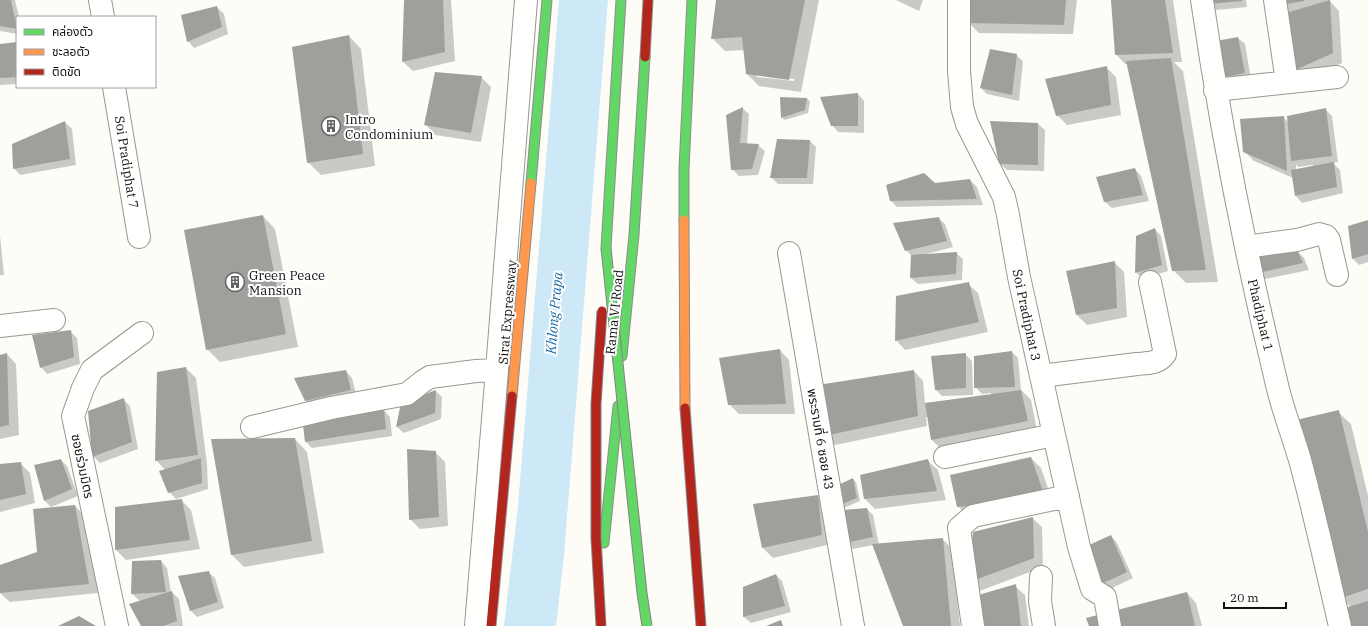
<svg xmlns="http://www.w3.org/2000/svg" width="1368" height="626" viewBox="0 0 1368 626" font-family="'IBM Plex Serif','Noto Sans Thai',serif">
	<style>
		.water { fill: #cde8f7 }
		.shadow { fill: #0003; fill-rule: evenodd }
		.building { fill: #a19f9c }
		.lines { fill: none; stroke-linecap: round; stroke-linejoin: round }
		.street-casing { stroke: #979795; stroke-width: 24 }
		.fast-casing { stroke: #8e8d8b; stroke-width: 11 }
		.slow-casing { stroke: #8e8d8b; stroke-width: 11 }
		.jam-casing { stroke: #8e8d8b; stroke-width: 11 }
		.street { stroke: #fffffe; stroke-width: 22 }
		.fast { stroke: #63d668; stroke-width: 9 }
		.slow { stroke: #ff974d; stroke-width: 9 }
		.jam { stroke: #b3261e; stroke-width: 9 }
		.fast-bridge-casing { stroke: #858482; stroke-width: 11; stroke-linecap: butt }
		.jam-bridge-casing { stroke: #858482; stroke-width: 11; stroke-linecap: butt }
		.fast-bridge { stroke: #63d668; stroke-width: 9 }
		.jam-bridge { stroke: #b3261e; stroke-width: 9 }
		.labels { text-anchor: middle; stroke-width: 4; stroke-linejoin: round; paint-order: stroke }
		.poi-label { font-size: 13px; fill: #111; stroke: #fff; text-anchor: start }
		.street-label { font-size: 13px; fill: #111; stroke: #fff }
		.water-label { font-size: 14px; font-style: italic; fill: #1768a6; stroke: #fff }
	</style>
	<rect width="100%" height="100%" fill="#fdfcf7"/>
	<path class="water" d="M559 0H608L564 555 556 626H504L518 506Z"/>
	<path class="shadow" d="M0 0H15L19 17H17V34L0 31Z
		M405 0H451L455 61 413 71 403 62Z
		M717 0H819L801 92 759 86 747 74 744 50 725 51 712 38ZM757 75 794 79V81L757 77Z
		M896 0H923L919 11Z
		M969 0H1077L1073 34 979 33 969 23Z
		M1112 0H1173L1182 62H1174L1183 71 1218 282 1186 283 1173 270 1128 64H1125L1116 54Z
		M1209 0H1246L1247 7 1216 10 1209 4Z
		M1281 0H1329L1339 11 1342 63 1303 80 1294 70 1290 13 1282 5Z
		M217 7 224 14 228 34 194 48 188 41Z
		M349 36 361 49 375 166 321 175 308 162Z
		M1238 38 1245 44 1251 79 1227 84 1221 77Z
		M17 43V84L0 85V45Z
		M1016 55 1023 61 1019 101 987 94 981 88Z
		M1106 67 1116 77 1121 115 1067 125 1057 115Z
		M481 77 491 87 481 142 435 135 426 125Z
		M858 94 864 101V133L838 132 832 125Z
		M807 98 810 102 808 113 785 120 782 118Z
		M742 108 749 114 747 144 758 145 765 151 758 175 739 176 732 169Z
		M1325 109 1332 116 1338 162 1333 163 1340 170 1343 193 1302 203 1296 196 1293 178 1254 161 1244 151 1283 117 1288 122ZM1296 164 1298 167 1313 165V167L1296 170Z
		M65 122 72 129 76 165 20 175 14 168Z
		M1038 124 1045 130 1044 171 1007 170 1000 164Z
		M810 141 816 147 813 184H778L771 177Z
		M1135 169 1141 176 1149 201 1112 208 1105 202Z
		M970 180 977 187 983 205 897 207 891 201 935 184Z
		M263 216 275 229 298 347 220 362 207 349Z
		M938 218 945 224 953 247 926 254V255L956 253 963 259 962 280 918 284 911 278 912 256 906 250Z
		M1368 221V262L1359 265 1353 259 1349 227Z
		M1155 229 1161 236 1168 271 1142 279 1136 272Z
		M0 236 4 275H0Z
		M1297 251 1304 258 1309 270 1265 279 1259 272Z
		M1114 262 1124 272 1127 317 1087 325 1077 315 1068 272Z
		M968 284 978 293 988 332 905 350 896 340Z
		M70 331 77 338 80 364 47 374 41 367Z
		M780 350 789 360 795 414H739L729 404Z
		M1012 352 1018 358 1021 390 1031 400 1037 430 941 449 931 439 928 417H926L927 426 835 445 825 436 914 371 923 381 925 404 991 395V393L982 394 975 387Z
		M7 354 16 364 19 435 0 439V356Z
		M965 354 972 361 973 395 942 396 935 389Z
		M186 368 196 378 207 464 208 489 176 499 169 492 165 470 156 460Z
		M346 371 352 378 357 397 313 407 306 400Z
		M436 391 442 397 441 419 404 433 397 427 402 404Z
		M123 399 130 406 138 449 100 463 93 456Z
		M384 410 390 417 392 436 312 448 306 442Z
		M1338 412 1351 424 1368 496V626L1342 598Z
		M295 439 307 452 324 553 244 567 232 555 212 440Z
		M435 452 445 462 448 526 420 529 410 519Z
		M1031 458 1041 468 1054 506 968 516 958 506Z
		M61 460 67 466 78 496 51 507 45 501Z
		M928 461 938 470 946 500 875 509 865 499 861 475Z
		M20 463 30 473 35 503 0 512V465Z
		M853 479 856 482 860 501 844 508 836 488Z
		M818 496 828 506 831 544 773 558 763 548 755 504Z
		M181 500 191 510 200 549 126 560 116 550V508Z
		M75 506 84 515 98 593 10 602 0 593V566L38 553Z
		M867 509 873 515 879 545 942 539 952 548 960 626H904L873 545 853 549 846 542Z
		M1032 518 1042 527 1043 567 977 592 968 582Z
		M1111 536 1117 543 1133 578 1106 591 1100 585Z
		M161 561 167 568 171 592H172L179 599 183 626H142L140 601 132 594Z
		M208 572 215 578 224 608 197 617 191 611Z
		M776 575 782 581 791 612 751 623 744 617Z
		M1015 586 1025 595 1029 626H979Z
		M1187 593 1196 603 1202 626H1090Z"/>
	<path class="building" d="M0 0H11L17 29 0 26Z
		M404 0H443L445 52 402 62Z
		M716 0H805L789 80 746 74 742 37 711 39Z
		M968 0H1066L1064 25 968 23Z
		M1111 0H1165L1173 53 1115 55Z
		M1208 0H1242V1L1208 4Z
		M1280 0H1304V1L1281 5Z
		M1330 0 1333 53 1293 71 1286 13Z
		M217 6 222 27 187 42 181 15Z
		M349 35 363 154 307 163 292 47Z
		M1238 37 1245 73 1220 78 1216 41Z
		M17 42V77L0 78V44Z
		M990 49 1017 54 1012 95 980 88Z
		M1171 58 1206 270 1172 271 1126 61Z
		M1107 66 1111 105 1056 116 1045 79Z
		M435 72 482 76 471 133 424 125Z
		M858 93V126H831L820 97Z
		M780 97 807 98 805 110 781 118Z
		M743 107 740 143 759 144 752 169 731 170 726 115Z
		M1326 108 1332 156 1291 161 1287 116Z
		M1284 116 1287 171 1243 152 1240 119Z
		M65 121 70 159 13 169 12 144Z
		M990 121 1038 123V165L999 164Z
		M777 139 810 140 807 178H770Z
		M1334 162 1337 187 1295 196 1291 170Z
		M1135 168 1143 195 1104 202 1096 177Z
		M924 173 935 183 970 179 977 199 890 201 886 185Z
		M263 215 286 334 206 350 184 230Z
		M939 217 947 241 905 251 893 223Z
		M1368 220V254L1352 259 1348 226Z
		M1155 228 1162 265 1135 273 1136 236Z
		M1297 250 1303 263 1258 273 1253 257Z
		M957 252 956 274 910 278 911 255Z
		M1115 261 1117 308 1076 315 1066 271Z
		M969 282 979 322 895 341 896 296Z
		M71 330 74 357 40 368 32 335Z
		M780 349 786 404 728 405 719 358Z
		M1012 351 1015 387 974 388V356Z
		M7 353 9 425 0 427V355Z
		M966 353V388L935 390 931 356Z
		M186 367 198 455 155 461 157 372Z
		M346 370 351 390 305 401 294 378Z
		M914 370 918 416 824 436 818 385Z
		M436 390 435 413 396 427 401 403Z
		M1021 390 1028 421 931 440 925 403Z
		M124 398 132 442 92 457 88 411Z
		M384 409 386 429 305 442 303 425Z
		M1339 410 1368 532V589L1341 598 1296 420Z
		M295 438 312 541 231 555 211 439Z
		M407 449 436 451 439 517 409 520Z
		M1031 457 1045 497 957 507 950 475Z
		M201 458 202 483 168 493 159 471Z
		M61 459 72 489 44 501 34 465Z
		M928 459 937 491 864 499 860 475Z
		M21 462 26 494 0 500V464Z
		M853 478 857 498 840 505 834 487Z
		M818 495 822 535 762 548 753 504Z
		M182 499 190 540 115 550V507Z
		M75 505 89 584 0 593V565L37 552 33 509Z
		M867 508 873 537 845 543 842 510Z
		M1033 517 1034 558 967 583 973 532Z
		M1111 535 1127 572 1099 585 1089 545Z
		M943 538 951 626H903L872 544Z
		M161 560 166 592 131 594 132 561Z
		M209 571 218 602 190 611 178 576Z
		M776 574 785 606 743 617V587Z
		M1016 584 1021 626H978L975 596Z
		M172 591 177 621 163 626H141L129 604Z
		M1187 592 1195 626H1089L1086 618Z
		M1368 601V626H1349L1345 608Z
		M79 616 96 626H58Z
		M781 620 783 626H766Z"/>
	<g class="lines">
		<defs>
			<path id="street" d="M100 0 103 17
				M959 0V71L962 107 967 124 1004 197 1008 215 1019 277 1079 547 1092 589 1105 597 1110 626
				M1202 0C1221 131 1247 261 1278 389 1284 413 1293 436 1300 460 1315 515 1327 571 1340 626
				M1275 0 1287 82
				M114 87 139 237
				M1215 90 1337 77
				M1246 247 1297 240 1319 234 1326 236 1329 240 1337 275
				M789 253 853 626
				M0 326 54 320
				M1041 376 1137 364C1147 363 1158 364 1165 354L1150 282
				M252 427 331 408 407 394 422 382 430 377 476 371 497 370
				M945 457 1054 435
				M1041 577 1040 601 1044 626
				M117 626 73 416 83 388 92 370 142 333
				M476 626 497 370 526 0
				M973 626 959 528 973 516 1068 496"/>
			<path id="fast" d="M531 183 547 0
				M684 220V169L692 0
				M606 248 621 0
				M622 356 634 235 645 57
				M604 543 618 406"/>
			<path id="slow" d="M684 220 685 408
				M512 396 531 183"/>
			<path id="jam" d="M645 57 648 0
				M685 408 701 626
				M491 626 512 396"/>
		</defs>
		<use href="#street" class="street-casing"/>
		<use href="#fast" class="fast-casing"/>
		<use href="#slow" class="slow-casing"/>
		<use href="#jam" class="jam-casing"/>
		<use href="#street" class="street"/>
		<use href="#fast" class="fast"/>
		<use href="#slow" class="slow"/>
		<use href="#jam" class="jam"/>
		<defs>
			<path id="fast-bridge" d="M606 248 642 593 647 626"/>
			<path id="jam-bridge" d="M601 626 596 538V404L602 311"/>
		</defs>
		<use href="#fast-bridge" class="fast-bridge-casing"/>
		<use href="#jam-bridge" class="jam-bridge-casing"/>
		<use href="#fast-bridge" class="fast-bridge"/>
		<use href="#jam-bridge" class="jam-bridge"/>
	</g>
	<defs>
		<symbol id="building-ring" viewBox="-11 -11 22 22"><circle r="9.5" fill="#fff" stroke="#646362" stroke-width="1.5"/><path d="M-4-6H4V6H1V3H-1V6H-4ZM-2.5-4.3h1.7v1.8h-1.7ZM.8-4.3h1.7v1.8H.8ZM-2.5-1h1.7V.8h-1.7ZM.8-1h1.7V.8H.8Z" fill="#646362"/></symbol>
	</defs>
	<g fill-rule="evenodd">
		<use href="#building-ring" x="320" y="115" width="22" height="22"/>
		<use href="#building-ring" x="224" y="271" width="22" height="22"/>
	</g>
	<g class="labels">
		<g class="poi-label">
			<text x="345" y="124">Intro<tspan x="345" dy="15">Condominium</tspan></text>
			<text x="249" y="280">Green Peace<tspan x="249" dy="15">Mansion</tspan></text>
		</g>
		<g class="street-label">
			<text transform="translate(127 162) rotate(81)" y="5">Soi Pradiphat 7</text>
			<text transform="translate(507 312) rotate(-85)" y="5">Sirat Expressway</text>
			<text transform="translate(614 312) rotate(-84)" y="5">Rama VI Road</text>
			<text transform="translate(1027 315) rotate(78)" y="5">Soi Pradiphat 3</text>
			<text transform="translate(1261 315) rotate(77)" y="5">Phadiphat 1</text>
			<text transform="translate(821 439) rotate(80)" y="5">พระรามที่ 6 ซอย 43</text>
			<text transform="translate(83 466) rotate(78)" y="5">ซอยร่วมมิตร</text>
		</g>
		<g class="water-label">
			<text transform="translate(554 313) rotate(-85)" y="5">Khlong Prapa</text>
		</g>
	</g>
	<rect x="16" y="16" width="140" height="72" fill="#ffffff" stroke="#a0a0a0"/>
	<rect x="24" y="29" width="20" height="6" fill="#63d668" stroke="#a0a0a0"/>
	<text x="52" y="36" font-size="12" fill="#111111">คล่องตัว</text>
	<rect x="24" y="49" width="20" height="6" fill="#ff974d" stroke="#a0a0a0"/>
	<text x="52" y="56" font-size="12" fill="#111111">ชะลอตัว</text>
	<rect x="24" y="69" width="20" height="6" fill="#b3261e" stroke="#a0a0a0"/>
	<text x="52" y="76" font-size="12" fill="#111111">ติดขัด</text>
	<path d="M1224 602v6h62v-6" fill="none" stroke="#111111" stroke-width="2"/>
	<text x="1230" y="602" font-size="12" fill="#111111" stroke="#ffffff" stroke-width="3" paint-order="stroke">20 m</text>
</svg>
